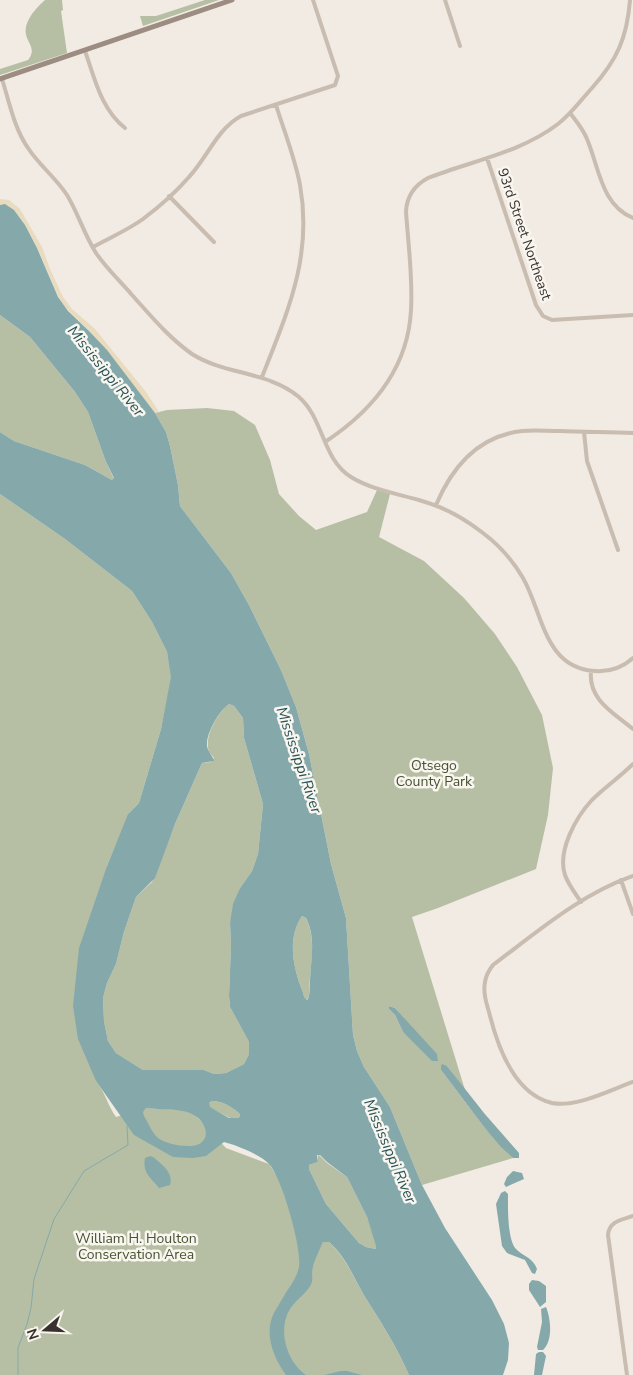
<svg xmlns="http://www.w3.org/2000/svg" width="633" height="1375" viewBox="0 0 633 1375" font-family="'Nunito Sans',sans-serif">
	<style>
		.green { fill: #b6bfa4; fill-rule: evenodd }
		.sand { fill: #e8dbbe }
		.water { fill: #85a9ab; fill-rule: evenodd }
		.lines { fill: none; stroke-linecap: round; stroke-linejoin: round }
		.stream { stroke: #85a9ab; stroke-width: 1 }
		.street { stroke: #c9bcb0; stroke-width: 4 }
		.secondary { stroke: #9c8c81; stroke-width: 5 }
		.labels { text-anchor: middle; stroke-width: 5; stroke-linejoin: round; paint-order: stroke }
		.street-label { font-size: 14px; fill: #39312d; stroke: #f9f5ef }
		.park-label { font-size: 14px; fill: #475433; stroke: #f9f5ef }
		.water-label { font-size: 15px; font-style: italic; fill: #275256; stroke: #f9f5ef }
	</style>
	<rect width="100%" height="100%" fill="#f1ebe3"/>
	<path class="green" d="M45 0H62L63 10 61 11 67 53 0 75V69L28 60C35 51 31 47 27 38 21 24 35 9 45 0Z
		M205 0H219L143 26 140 16H156Z
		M0 315 30 337 75 392 88 412 106 462 114 479 112 480 85 465 14 441 0 432Z
		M207 408 234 411 255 425 270 460 279 494 299 516 316 530 367 512 377 490 390 494 379 537 424 561 464 598 495 634 517 667 542 715 553 768 548 815 536 869 438 908 412 917 465 1090 447 1066 441 1070 484 1127 513 1158 422 1185 390 1107 364 1067 357 1051 353 1035 346 918 331 864 309 754 296 707 281 670 249 605 231 573 180 506 178 485 170 446 166 432 155 413 167 410ZM389 1006 395 1008 438 1058 403 1032 395 1015 388 1008Z
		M0 494 65 539 132 591 152 622 167 652 172 677 161 729 139 803 129 813 107 866 96 1081C105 1092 108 1106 116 1117L146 1108 182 1110 194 1114 226 1148 269 1164 321 1245 323 1242H329C347 1259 353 1277 365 1297 381 1322 397 1347 409 1375H0Z
		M229 704 234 706 243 718 244 738 263 804 258 854 252 871 240 888 230 923 231 945 229 997 230 1007 249 1042V1054L244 1064 226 1073 214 1074 204 1070H143L116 1053 108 1041 104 1021 103 998 107 983 116 964 124 932 136 897 152 882 175 824 202 763 211 762 214 758C211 754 208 752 208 747 206 734 218 712 229 704Z
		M302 916 306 918C315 937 312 957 310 977 309 985 311 994 307 1000 303 997 304 994 302 990 293 967 287 938 302 916Z
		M212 1101C223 1101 230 1106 239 1113L240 1116 238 1118H230L209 1107V1103Z
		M318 1154 327 1163 347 1177 367 1217 377 1246 376 1249 366 1247 359 1243 326 1204 309 1169V1165L318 1162Z"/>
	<path class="sand" d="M0 199 9 200 20 209 42 247 50 269 63 297 72 309 95 329 146 392 159 412 155 413C146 401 135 389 126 377 114 362 103 346 90 332 79 319 65 311 57 294 49 277 22 199 0 205Z"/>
	<path class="water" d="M5 204 14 210 25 225 37 248 58 297 68 311 89 331 107 350 155 413 166 432 170 446 178 485 180 506 231 573 249 605 281 670 296 707 309 754 331 864 346 918 353 1035 357 1051 364 1067 390 1107 422 1185 445 1228 492 1300 504 1324 509 1343 508 1360 503 1375H409C397 1347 381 1322 365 1297 353 1277 347 1258 329 1242H323C322 1244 313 1264 313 1267 311 1272 313 1277 312 1282 309 1292 295 1300 290 1309 277 1330 287 1362 306 1375H286C275 1360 266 1339 271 1321 273 1312 281 1302 285 1294 291 1285 297 1277 299 1267 302 1248 282 1178 269 1164 261 1155 236 1145 224 1142L206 1156 193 1158 173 1157 134 1135 96 1081 78 1039 73 1006 79 948 107 866 128 814 139 803 161 729 171 677 167 652 152 622 132 591 65 539 0 494V432L14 441 85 465 112 480 114 478 106 462 88 412 75 392 30 337 0 315V205ZM229 704 234 706 243 718 244 738 263 804 258 854 252 871 240 888 233 904 230 923 231 945 229 996 230 1007 249 1042V1054L244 1064 226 1073 214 1074 204 1070H143L116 1053 108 1041 104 1021 103 998 107 983 116 964 124 932 136 897 155 878 175 824 202 763 214 761C213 756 208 752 207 746 206 733 219 711 229 704ZM302 916 306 918C316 938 311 958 310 980 310 987 310 993 308 999L307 1000C303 997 304 994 302 990 293 967 287 938 302 916ZM212 1101C223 1101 230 1106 239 1113L240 1116 238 1118H229L210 1107 209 1103ZM146 1108C161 1110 179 1108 192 1114 203 1119 213 1136 199 1144 191 1149 165 1144 158 1138 152 1133 148 1122 144 1116L143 1112ZM317 1155H320L327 1162 347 1177 367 1217 376 1246V1249L366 1247 359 1243 326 1204 309 1169V1165L318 1162Z
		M389 1006 395 1008 437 1054 438 1061H432L403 1032 395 1015 388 1008Z
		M442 1064 447 1066 484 1113 519 1153V1158H513L501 1147 484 1127 441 1070V1066Z
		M150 1156 153 1157C161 1164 174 1172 170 1185L159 1188C151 1178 142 1173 145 1158Z
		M513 1171 522 1173 524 1179 506 1187 504 1184 507 1177Z
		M505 1191 508 1194C508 1207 507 1241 517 1250 525 1257 533 1258 537 1269L535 1274 532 1273 525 1260 507 1253 502 1246 496 1204 501 1193Z
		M532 1280 539 1281 546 1286V1302L540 1307 529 1290V1284Z
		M546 1307C551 1319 553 1341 543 1350H538L537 1347 542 1322 541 1309Z
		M539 1352H543L546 1356 542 1375H534L536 1354Z
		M341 1371H347L362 1375H324Z"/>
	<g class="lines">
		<path class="stream" d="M18 1375V1348L27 1324 31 1308 34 1279 54 1219 84 1171 128 1145 127 1126"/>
		<path class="street" d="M445 0 460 46
			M85 51C95 79 101 109 125 128
			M2 79C9 101 14 128 28 148 39 165 56 178 67 195 78 213 84 234 96 253 106 268 120 281 132 295 151 316 169 338 192 354 225 375 268 371 299 397 324 419 322 459 351 477 372 490 399 494 422 501 444 507 465 519 483 533 499 545 513 561 523 578 543 613 544 668 595 671 609 672 622 668 633 658
			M570 113C576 121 583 129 587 139 599 167 601 205 633 218
			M487 158 536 305 543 316 552 320 633 315
			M169 196 214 242
			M93 247C109 238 128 230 143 219 159 207 176 192 189 177 207 158 217 129 241 116L335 85 338 76 313 0
			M262 377C287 313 313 257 300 185 295 158 284 131 276 105
			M584 432 587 461 618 550
			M325 442C372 411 408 369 411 310 413 277 408 243 406 211 407 195 415 185 428 178 471 161 520 153 558 124 571 114 581 100 592 88 617 60 627 38 630 0
			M436 505C452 467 478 436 522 431 534 430 547 431 560 431 584 432 609 432 633 433
			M591 671C588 700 614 713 633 729
			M633 876C581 894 537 932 493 965 489 970 486 975 485 982 483 992 486 1002 489 1012 497 1045 514 1094 552 1103 576 1108 610 1090 633 1082
			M621 880 633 914
			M581 902C575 893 568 884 565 875 557 851 576 817 592 800 605 787 620 777 633 764
			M627 1375 608 1235C609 1221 622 1220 633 1216"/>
		<path class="secondary" d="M0 79 232 0"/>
	</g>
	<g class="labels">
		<g class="street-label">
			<text transform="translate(525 234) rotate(71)" y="5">93rd Street Northeast</text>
		</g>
		<g class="park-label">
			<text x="434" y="770">Otsego<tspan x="434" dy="16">County Park</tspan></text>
			<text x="136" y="1243">William H. Houlton<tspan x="136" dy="16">Conservation Area</tspan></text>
		</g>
		<g class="water-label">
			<text transform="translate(106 371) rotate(51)" y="5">Mississippi River</text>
			<text transform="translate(299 760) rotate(71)" y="5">Mississippi River</text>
			<text transform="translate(390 1151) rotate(67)" y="5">Mississippi River</text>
		</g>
	</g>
	<g transform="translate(45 1330) rotate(251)" stroke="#f9f5ef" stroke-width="4" paint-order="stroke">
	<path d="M0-4L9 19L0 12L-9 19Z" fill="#39312d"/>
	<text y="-8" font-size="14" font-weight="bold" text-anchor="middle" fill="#39312d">N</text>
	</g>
</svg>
